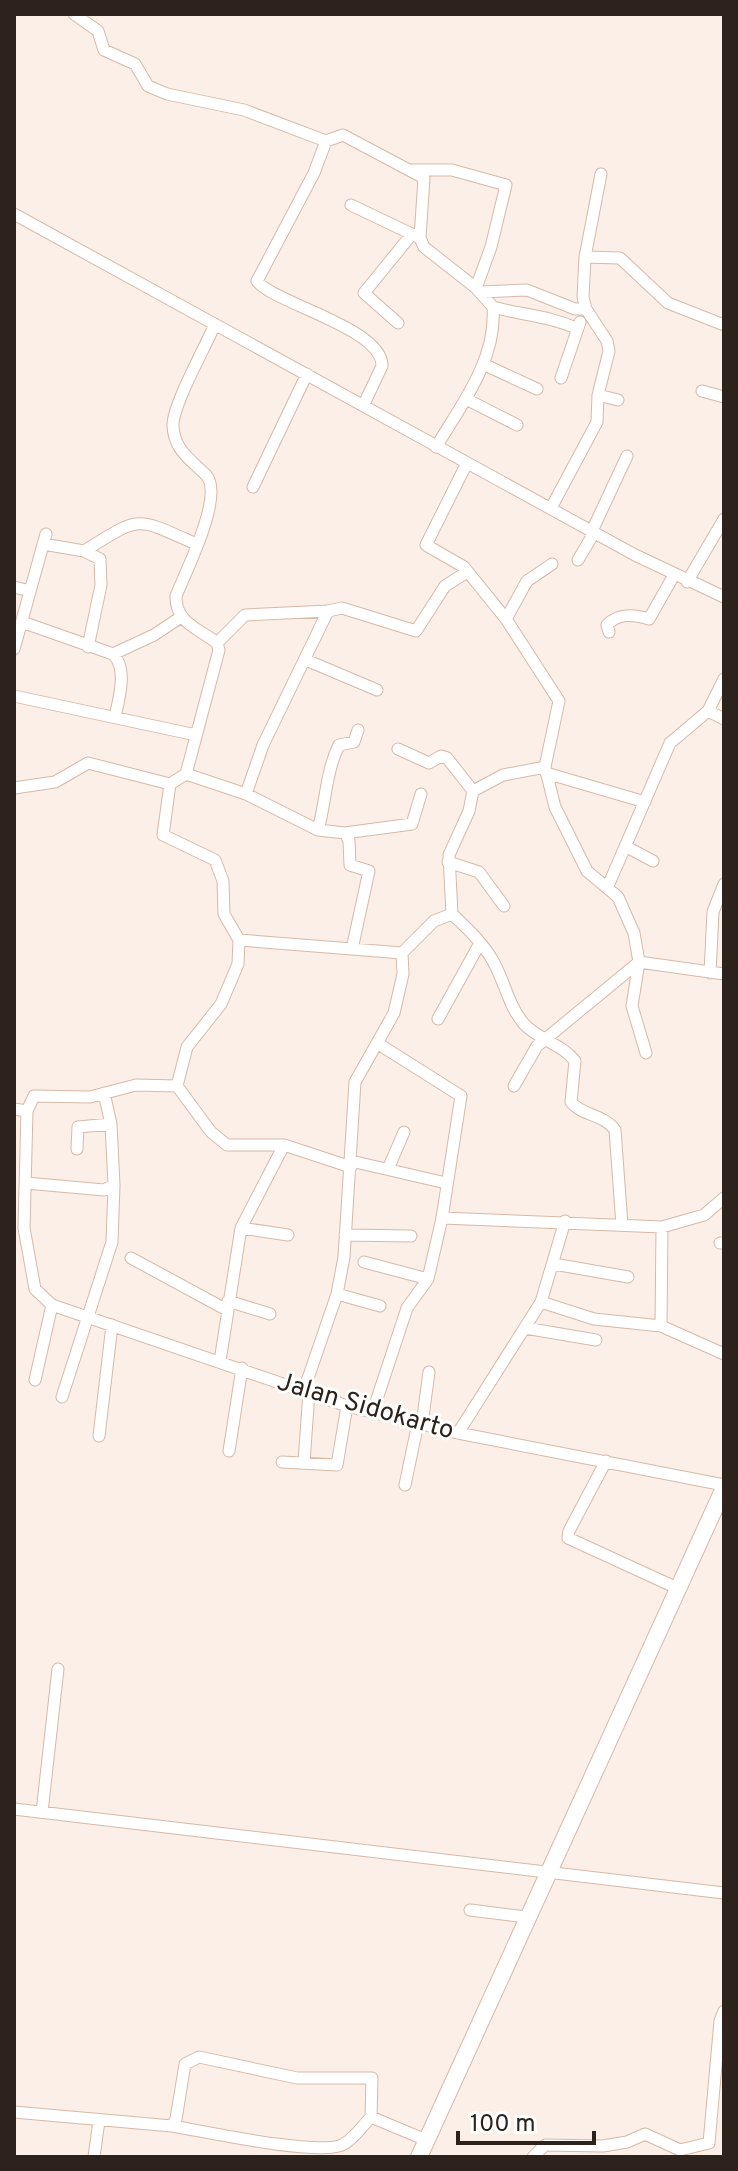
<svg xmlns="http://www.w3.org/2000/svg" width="738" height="2171" viewBox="0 0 738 2171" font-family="Overpass,sans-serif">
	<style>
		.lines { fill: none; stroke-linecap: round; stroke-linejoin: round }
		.street-casing { stroke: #d7b9a8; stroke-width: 13 }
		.secondary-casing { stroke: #d7b9a8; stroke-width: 18 }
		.street { stroke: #fff; stroke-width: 11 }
		.secondary { stroke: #fff; stroke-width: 16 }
		.labels { text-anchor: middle; stroke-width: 6; stroke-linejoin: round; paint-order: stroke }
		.street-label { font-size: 26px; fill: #2e231c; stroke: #fff }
	</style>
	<rect width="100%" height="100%" fill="#fbefe8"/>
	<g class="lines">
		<defs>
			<path id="street" d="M74 14 98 31 104 50 135 64 148 86 167 94 244 110 326 141
				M326 141 314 173 257 281C273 303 383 328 382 366L364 404
				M326 141 343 135 424 178 420 238
				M411 170H452L506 185 491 247 476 288
				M351 205 420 238 424 247 476 288 493 307C497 359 462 404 436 447
				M14 214 635 555 724 597
				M585 257 620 258 668 303 724 325
				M480 292 527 290 575 309H586
				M493 307C522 315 549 316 576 328
				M398 323 364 293 412 234
				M483 364 537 389
				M561 378 580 322
				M702 391 724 397
				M598 395 618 400
				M466 399 517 425
				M467 463 426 545 464 567 506 619 559 701 545 767 555 807 587 871 618 897 634 933 639 962 724 974
				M253 487 307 374
				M551 508 597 422 598 395 609 351 607 341 586 309 583 297 585 257 601 174
				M592 531 627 456
				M43 544 84 551 100 559 101 585 88 647
				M84 551C141 516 134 516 196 544
				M578 560 594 533
				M687 582 724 519
				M14 587 30 591
				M506 619 527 581 552 564
				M22 622 113 654 154 635 181 617
				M609 632 607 625C618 613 633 614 649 619L674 575
				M217 643 245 615 328 611
				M14 649 46 534
				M113 654C128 669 119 698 115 717
				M306 660 377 690
				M14 696 196 735
				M708 711 724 719
				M398 749 429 763 441 756 447 758 473 791
				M546 773 645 802
				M186 774 246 794 318 830 345 833 349 841 350 865 369 871 352 949 239 940
				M170 784 163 835 215 860 223 881 224 914 239 940 238 964 221 1004 187 1047 177 1086
				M14 788 55 782 88 763 170 784 186 774 219 650 217 643C200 629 175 623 176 596 185 573 225 495 206 475 191 460 174 450 173 426 172 406 206 346 215 324
				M246 794 263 745 328 611 342 608 416 631 445 586 467 572
				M318 830C326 801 326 771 339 745L354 742 358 730
				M345 833 412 824 421 794
				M625 846 653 861
				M448 862 479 872 504 906
				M608 886 670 743 708 711 724 679
				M452 914 449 855 469 811 473 791 503 775 545 767
				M352 949 402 953
				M639 962 632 1006 646 1053
				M710 973 713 912 724 884
				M438 1019 480 943
				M514 1086 537 1046 639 962
				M14 1109 27 1111
				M77 1149 78 1127 111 1124
				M351 1161 446 1183
				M351 1167 284 1145H227L211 1132 177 1086 136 1085 90 1097 34 1096 27 1111 24 1228 35 1289 52 1305 347 1406 458 1433 724 1485
				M388 1169 404 1132
				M26 1183 104 1190 114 1185 111 1124 104 1093
				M442 1218 662 1227 704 1215 724 1198
				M662 1227 661 1326 724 1354
				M241 1228 288 1235
				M345 1235 411 1236
				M720 1243H724
				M131 1258 227 1310
				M364 1262 428 1279
				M554 1264 628 1277
				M337 1294 380 1306
				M228 1301 270 1314
				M541 1302 594 1319 661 1326
				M525 1328 596 1340
				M220 1361 241 1228 284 1145
				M35 1380 52 1305
				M304 1390 337 1294 344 1257 355 1082 394 1013 403 974 402 953 434 921 452 914C467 928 483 943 493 961 505 982 508 1005 524 1024 539 1040 562 1044 575 1061L571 1102C582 1116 604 1114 615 1130L622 1225
				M62 1397 112 1242 114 1185
				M373 1411 407 1308 428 1279 442 1218 461 1096 377 1043
				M422 1424 429 1372
				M458 1433 541 1302 565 1221
				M99 1436 112 1325
				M229 1451 242 1368
				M606 1461 569 1531 568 1538 677 1588
				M282 1462 337 1465 347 1406
				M304 1462 309 1392
				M405 1485 418 1423
				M14 1809 724 1893
				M42 1812 58 1669
				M470 1910 526 1917
				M14 2112 172 2126 176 2119 185 2064 199 2057 297 2078H372L371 2117 426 2140
				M172 2126C208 2132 307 2154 339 2146 351 2143 363 2125 371 2117
				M94 2157 99 2121
				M533 2157 545 2145 603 2146 627 2142 645 2134 680 2150 709 2143 720 2021 724 2011"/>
			<path id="secondary" d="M419 2157 724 1488"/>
		</defs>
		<use href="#street" class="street-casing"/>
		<use href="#secondary" class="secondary-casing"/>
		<use href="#street" class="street"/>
		<use href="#secondary" class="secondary"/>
	</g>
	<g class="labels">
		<g class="street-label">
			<text transform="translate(366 1405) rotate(16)" y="9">Jalan Sidokarto</text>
		</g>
	</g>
	<rect width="738" height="2171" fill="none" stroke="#2e231c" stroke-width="32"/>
	<path d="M458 2131v12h136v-12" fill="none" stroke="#2e231c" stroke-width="4"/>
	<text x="470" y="2131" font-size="24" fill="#2e231c" stroke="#ffffff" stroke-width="6" paint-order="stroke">100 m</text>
</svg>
